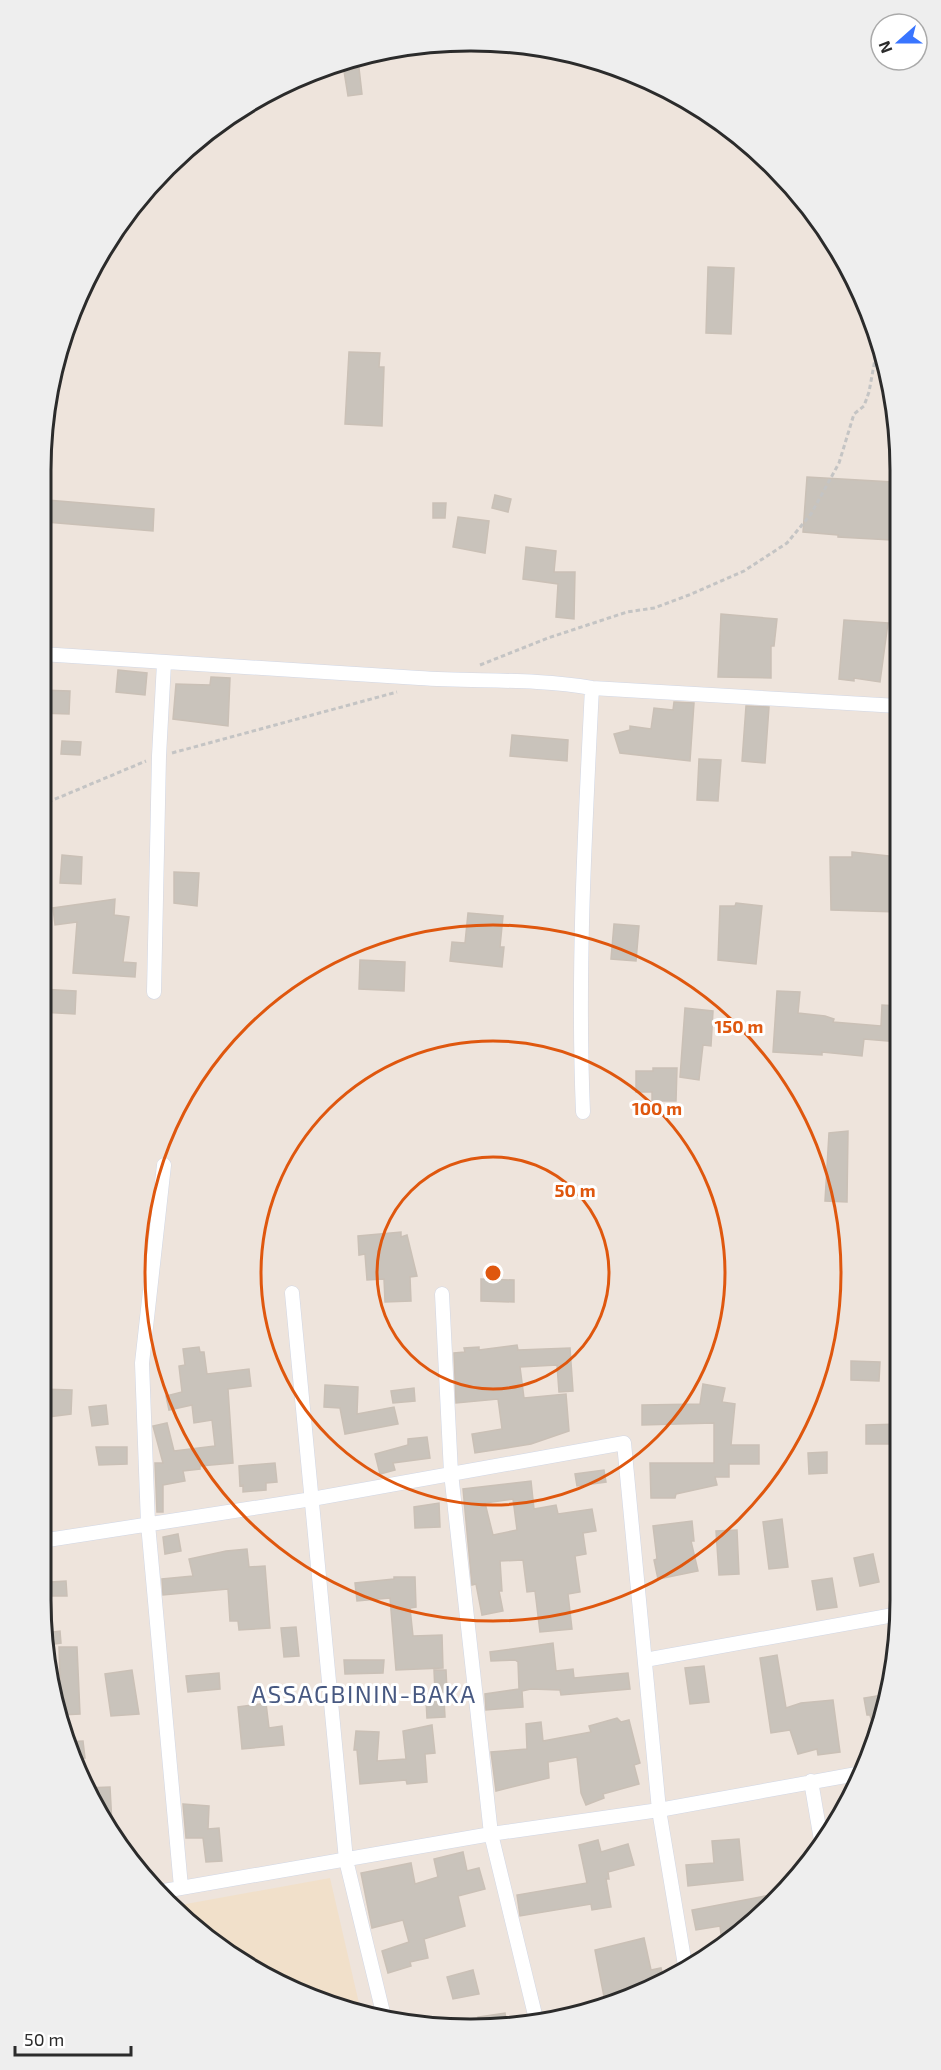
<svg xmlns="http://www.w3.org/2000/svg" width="941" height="2070" viewBox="0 0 941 2070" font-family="'Exo 2',sans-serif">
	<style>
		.education { fill: #f1e0ca }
		.building { fill: #c9c3bb; stroke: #cac0b6; stroke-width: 1.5; fill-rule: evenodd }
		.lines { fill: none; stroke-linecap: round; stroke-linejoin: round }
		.minor-casing { stroke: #d1d7e5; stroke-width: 15 }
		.path { stroke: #c4c4c4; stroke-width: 3; stroke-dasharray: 4.5 3; stroke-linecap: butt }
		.minor { stroke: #fff; stroke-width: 14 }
		.ring { fill: none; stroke: #df570e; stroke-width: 3 }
		.labels { text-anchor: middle; stroke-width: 6; stroke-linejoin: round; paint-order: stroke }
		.quarter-label { font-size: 24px; letter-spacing: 1.5px; fill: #475881; stroke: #fff }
		.rim { fill: none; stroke: #2b2b2b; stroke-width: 3 }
		.centre { fill: #df570e; stroke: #fff; stroke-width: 3 }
		.ring-label { font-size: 18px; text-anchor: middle; font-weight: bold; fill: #df570e; stroke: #fff; stroke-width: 6; stroke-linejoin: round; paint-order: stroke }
	</style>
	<rect width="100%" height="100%" fill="#eee4dc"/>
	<path class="education" d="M330 1878 361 2012 255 1972 175 1906Z"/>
	<path class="building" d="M359 68 362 94 348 96 344 71Z
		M708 267 734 268 731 334 706 333Z
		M349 352 380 353 379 367H384L382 426 345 424Z
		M807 477 893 482 891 540 838 537V535L803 532Z
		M495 495 511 499 508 512 492 508Z
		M47 500 154 509 153 531 46 522Z
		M433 503H446L445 518H433Z
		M458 517 489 521 485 553 453 547Z
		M526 547 556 551 554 572H575L574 619 556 617 558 584 523 579Z
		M721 614 777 619 774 646H771V678L718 677Z
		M844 620 888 623 880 682 854 678V681L839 679Z
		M118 670 147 673 145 695 116 692Z
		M211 677 230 678 228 726 173 719 176 684 210 685Z
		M40 690 70 691 69 714 40 713Z
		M674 702 694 703 690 761 620 753 614 734 630 730V726L651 729 654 708 673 710Z
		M746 706 769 707 765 763 742 761Z
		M512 735 568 740 567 761 510 756Z
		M62 741 81 742 80 755 61 754Z
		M699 759 721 760 718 801 697 800Z
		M852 852 898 857V912L831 910 830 857H852Z
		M62 855 82 857 81 884 60 883Z
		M174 872 199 873 197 906 174 903Z
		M115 899 114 915 129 917 123 962 136 963 135 977 73 973 77 922 55 925 53 908Z
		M736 903 762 906 756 964 718 960 720 906H735Z
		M468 913 503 916 500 947H504L502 967 450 961 452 942 465 943Z
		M614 924 639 926 636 961 611 959Z
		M360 960 405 962 404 991 359 989Z
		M40 989 76 991 75 1014 40 1012Z
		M777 991 800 992 798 1013 825 1016 834 1019 833 1022 881 1026 882 1005 899 1006V1042L864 1039 862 1056 822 1052V1055L773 1052Z
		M685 1008 713 1011 711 1046 703 1045 699 1080 680 1077Z
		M653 1068H677L676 1101H652V1092H636V1071H653Z
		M848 1131 847 1202 825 1201 829 1133Z
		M401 1232V1237L407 1235 417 1276 410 1277 411 1301 385 1302 384 1279 367 1280 365 1254 359 1255 358 1236Z
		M481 1279 514 1280V1302L481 1301Z
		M517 1345 518 1350 570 1348 573 1391 559 1392 557 1365 520 1367 524 1398 566 1394 569 1431 531 1444 475 1453 472 1434 502 1429 498 1399 456 1403 454 1353 465 1352 464 1348 479 1347V1350Z
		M199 1347 200 1352H204L207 1374 249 1369 251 1386 228 1389 233 1463 200 1466V1469L183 1471 185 1481 163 1485V1512H157L155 1463H163L153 1426 167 1423 174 1451 215 1446 212 1420 194 1423 192 1405 169 1410 166 1396 182 1392 179 1366 185 1365 183 1349Z
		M851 1361 880 1362 879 1381 851 1380Z
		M703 1384 725 1388 722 1402 735 1404 731 1445H759V1464H729V1477H715L717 1485 676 1494 675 1498H651L650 1463H714V1423L642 1425V1405L700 1404Z
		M325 1385 358 1387 357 1414 394 1407 398 1424 345 1434 340 1408 324 1407Z
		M414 1388 415 1401 393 1403 391 1391Z
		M40 1389 72 1390 71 1414 47 1417 48 1414H40Z
		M106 1405 108 1424 92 1426 89 1407Z
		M900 1424V1444H866V1425Z
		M427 1437 430 1458 393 1463 395 1470 380 1474 375 1454 408 1445V1439Z
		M96 1447H127V1464L99 1465Z
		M827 1452V1473L809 1474 808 1453Z
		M275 1463 277 1482 266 1483V1490L243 1492V1485L240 1486 239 1466Z
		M604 1470 606 1482 577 1486 575 1474Z
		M531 1481 534 1509 556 1505 558 1514 592 1509 596 1531 583 1533 586 1554 575 1556 580 1592 568 1594 572 1629 540 1632 535 1591 527 1592 523 1560 500 1561 502 1591H499L503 1611 482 1615 476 1584 472 1585 463 1489ZM513 1499 517 1530 493 1535 485 1503Z
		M439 1503 440 1527 415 1528 414 1507Z
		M782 1519 788 1567 769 1569 763 1522Z
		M692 1521 694 1541H691L698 1571 658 1579 654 1560 657 1559 653 1526Z
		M737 1530 739 1574 719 1575 716 1531Z
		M178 1534 181 1551 165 1554 163 1537Z
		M247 1549 249 1567 265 1566 270 1628 239 1630 238 1621H230L228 1589 163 1595 162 1579 193 1576 189 1559 226 1551Z
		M873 1554 879 1582 860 1586 854 1558Z
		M394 1577H415L416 1607 410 1608 413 1636 442 1635 443 1668 396 1670 390 1598 357 1601 355 1583 394 1579Z
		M832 1578 837 1607 817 1610 812 1581Z
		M66 1581 67 1596H51V1582Z
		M296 1627 299 1656 284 1657 281 1628Z
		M60 1631 61 1643 48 1645 46 1633Z
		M553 1643 556 1671 573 1669 574 1678 628 1673 630 1689 561 1695 560 1690 531 1689 522 1691 523 1707 486 1710 485 1694 519 1689 518 1662 515 1660 491 1661 490 1652Z
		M59 1647H77L80 1714 61 1715Z
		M777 1655 786 1708 801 1703 833 1700 840 1752 818 1755 817 1749 798 1754 790 1730 771 1733 760 1658Z
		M344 1660H384L383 1673 345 1674Z
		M704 1666 709 1702 690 1704 685 1668Z
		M132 1670 139 1714 111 1716 105 1674Z
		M434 1670H446L447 1692 435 1693Z
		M219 1673 220 1689 188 1692 186 1676Z
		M889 1694 885 1706 876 1738 870 1715H867L864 1698Z
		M444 1699 445 1717 427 1718 426 1700Z
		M266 1703 269 1728 282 1726 284 1745 242 1749 238 1707Z
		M617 1718 621 1722 629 1720 640 1763 634 1765 639 1784 603 1794 604 1798 586 1805 581 1793 577 1757 548 1762 549 1778 496 1791 491 1752 527 1749 526 1724 541 1722 543 1741 591 1732 589 1726Z
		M432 1725 435 1753 425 1754 427 1782 407 1784 406 1780 360 1784 357 1750H354L356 1731 379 1732 377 1761 406 1759 403 1731Z
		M83 1741 85 1758 73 1759 65 1742Z
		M110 1787 112 1824H105L86 1788Z
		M183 1804 209 1806 208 1829 219 1828 222 1861 206 1862 203 1838H186Z
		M739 1839 743 1880 688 1886 686 1865 714 1863 712 1841Z
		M598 1840 601 1852 628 1844 634 1865 608 1872 609 1879H606L611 1907 592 1910 591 1904 520 1916 517 1895 587 1883 579 1845Z
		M463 1852 467 1871 479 1868 485 1889 458 1896 465 1926 424 1939 428 1958 410 1962 411 1966 388 1973 382 1951 409 1942 403 1920 372 1928 361 1873 411 1863 415 1884 438 1877 434 1859Z
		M781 1893 722 1942 720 1926 696 1930 692 1910Z
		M644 1938 651 1970 661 1968 664 1980 605 2002 595 1950Z
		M473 1970 479 1994 453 1999 447 1977Z
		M505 2013 507 2026 481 2028 478 2017Z"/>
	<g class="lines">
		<defs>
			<path id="minor" d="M41 654C166 663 292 671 419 678 476 682 535 678 592 688L898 706
				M154 992 159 756 164 663
				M583 1112C577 971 585 829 592 688
				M164 1165 142 1363 148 1524 181 1887
				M292 1293 346 1860 385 2021
				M442 1294 451 1473 491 1834 537 2023
				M41 1541 312 1499 624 1443 659 1810 686 1971
				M645 1660 899 1614
				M811 1781 821 1840
				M158 1892 491 1834 659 1810 862 1773"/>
		</defs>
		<use href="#minor" class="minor-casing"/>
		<path class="path" d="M480 665 548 638 627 612 654 608 689 595 744 571 787 543 811 514 839 463 854 414 864 406 869 392 878 343
			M172 753 397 692
			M41 805 146 761"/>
		<use href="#minor" class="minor"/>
	</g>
	<g class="ring">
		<circle cx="493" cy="1273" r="116"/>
		<circle cx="493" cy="1273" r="232"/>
		<circle cx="493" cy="1273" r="348"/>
	</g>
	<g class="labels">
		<g class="quarter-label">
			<text x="364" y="1703">ASSAGBININ-BAKA</text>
		</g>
	</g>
	<path d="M0 0H941V2070H0ZM470 51H471A419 419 0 0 1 890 470V1600A419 419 0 0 1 471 2019H470A419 419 0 0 1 51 1600V470A419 419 0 0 1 470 51Z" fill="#eee" fill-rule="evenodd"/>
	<path class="rim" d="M470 51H471A419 419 0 0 1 890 470V1600A419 419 0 0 1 471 2019H470A419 419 0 0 1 51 1600V470A419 419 0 0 1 470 51Z"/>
	<circle cx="493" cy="1273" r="9" class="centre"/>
	<g class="ring-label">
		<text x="739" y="1033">150 m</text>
		<text x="657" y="1115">100 m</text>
		<text x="575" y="1197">50 m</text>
	</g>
	<g transform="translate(899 42) rotate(249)"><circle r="28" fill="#ffffff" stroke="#aaaaaa" stroke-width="1.5"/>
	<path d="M0-4.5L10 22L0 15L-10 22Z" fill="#3975ff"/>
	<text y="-9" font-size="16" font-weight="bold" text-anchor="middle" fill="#2b2b2b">N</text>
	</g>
	<path d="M15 2046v9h116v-9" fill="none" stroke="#2b2b2b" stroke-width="3"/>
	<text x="24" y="2046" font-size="18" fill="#2b2b2b" stroke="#ffffff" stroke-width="4.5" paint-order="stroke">50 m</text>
</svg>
